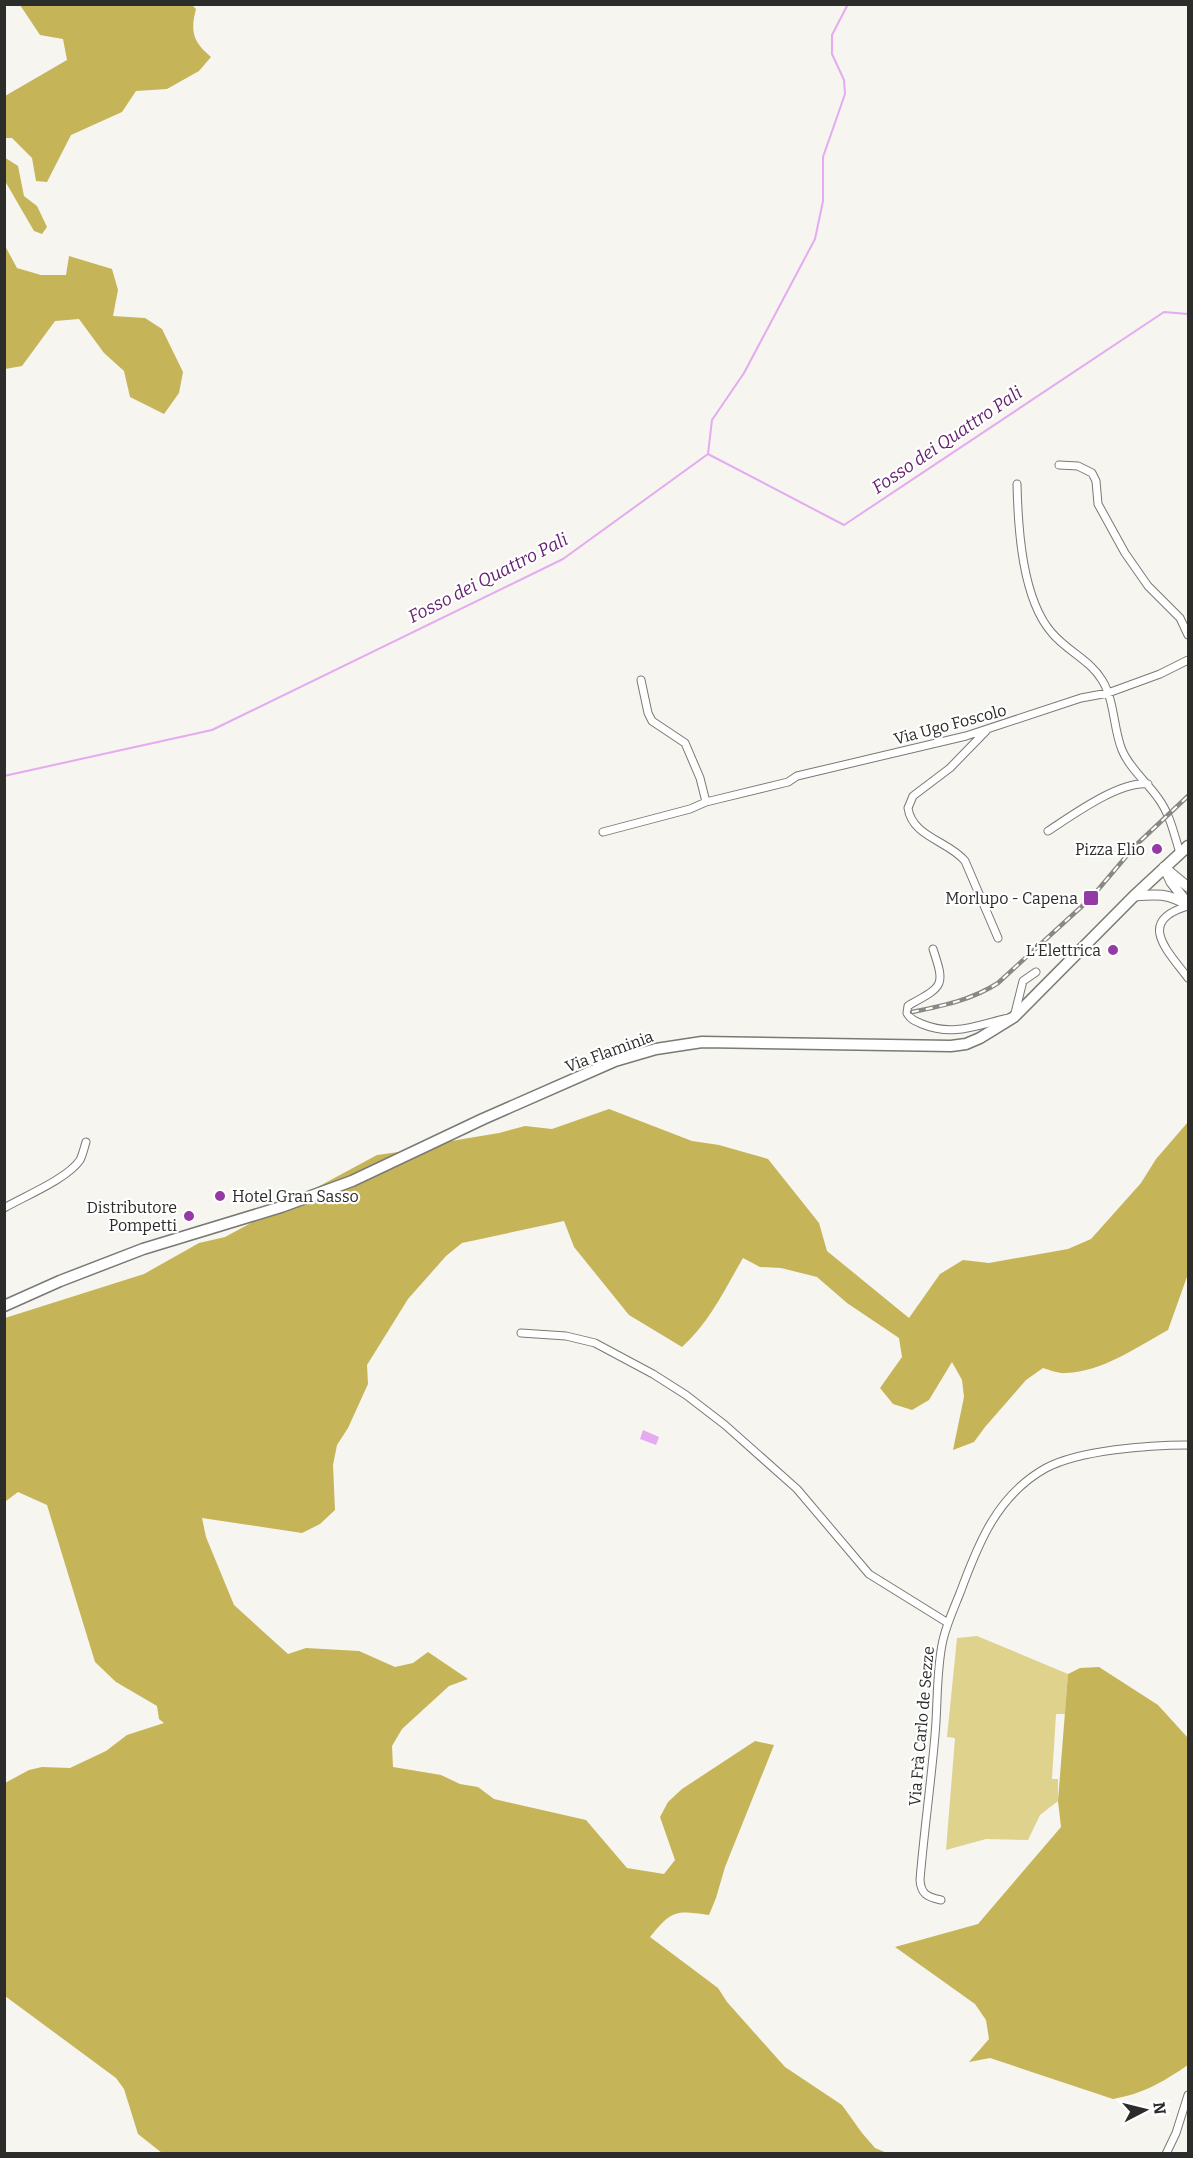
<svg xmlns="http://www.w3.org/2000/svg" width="1193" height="2158" viewBox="0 0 1193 2158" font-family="Bitter,serif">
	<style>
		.green { fill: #dfd28c }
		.forest { fill: #c6b459 }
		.water { fill: #e5aaf0 }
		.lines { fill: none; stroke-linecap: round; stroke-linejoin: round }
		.stream { stroke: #e5aaf0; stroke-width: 2 }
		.minor-casing { stroke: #7a7974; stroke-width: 9 }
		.secondary-casing { stroke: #7a7974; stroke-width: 11 }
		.primary-casing { stroke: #7a7974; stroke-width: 13 }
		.minor { stroke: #fff; stroke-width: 7 }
		.secondary { stroke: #fff; stroke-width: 9 }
		.primary { stroke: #fff; stroke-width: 10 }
		.rail-casing { stroke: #888884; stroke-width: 4.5 }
		.rail { stroke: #fff; stroke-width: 2; stroke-dasharray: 7; stroke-linecap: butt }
		.poi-dot { fill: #953aa5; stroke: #fff; stroke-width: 2 }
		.labels { text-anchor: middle; stroke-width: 4.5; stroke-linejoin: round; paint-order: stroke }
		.street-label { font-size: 16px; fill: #2c2c2a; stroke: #fff }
		.poi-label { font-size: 16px; fill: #2c2c2a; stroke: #fff; text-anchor: end }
		.water-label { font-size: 18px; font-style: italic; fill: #641f71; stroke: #fff }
	</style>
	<rect width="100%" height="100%" fill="#f6f5f0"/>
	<path class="green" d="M977 1636 1068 1674 1065 1714H1056L1052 1779H1058V1801L1040 1815 1028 1840 986 1839 946 1850 955 1738 947 1737 957 1638Z"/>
	<path class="forest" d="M192 5 196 9C190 32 193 42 211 57L199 71 167 89 136 91 122 112 71 135 47 182 36 181 32 158 12 138H5V96L67 60 63 39 40 35 20 5Z
		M4 157 18 166 24 196 37 206 47 227 42 234 34 231 5 181Z
		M4 244 17 268 41 275H66L69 256 112 269 118 290 113 316 145 318 162 329 183 372 179 393 164 414 130 397 124 371 104 353 79 319 55 321 22 366 5 369Z
		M609 1109 692 1141 719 1145 768 1159 819 1223 827 1251 909 1318 940 1274 963 1260 989 1263 1068 1249 1091 1239 1141 1183 1156 1159 1188 1122V1274L1168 1330C1137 1347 1102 1372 1066 1373 1059 1374 1050 1370 1043 1368L1026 1380 985 1427 974 1442 953 1450 964 1397 962 1380 952 1362 929 1400 912 1410 893 1404 880 1388 902 1357 899 1338 847 1303 817 1277 781 1268 760 1267 743 1258C725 1289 709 1323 682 1347L629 1315 574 1247 564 1221 462 1243 446 1256 408 1299 367 1365 368 1384 348 1428 337 1445 333 1465 335 1510 320 1524 302 1533 202 1518 206 1537 234 1605 288 1654 306 1648 359 1651 395 1667 413 1663 428 1652 468 1679 449 1686 402 1729 392 1746 393 1767 441 1775 460 1784 478 1787 494 1799 586 1820 627 1868 664 1874 675 1860 660 1817 668 1802 682 1789 755 1741 774 1745 725 1867 716 1898 709 1915C675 1910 672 1910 650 1937L718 1988 727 2002 785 2067 842 2105 862 2133 875 2148 887 2153H162L138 2134 124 2089 116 2078 5 1996V1783L29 1770 42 1767 70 1768 106 1751 127 1735 164 1723 159 1719 157 1706 116 1682 95 1662 47 1505 18 1492 6 1501 5 1507V1318L144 1274 199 1243 225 1237 377 1155 406 1151 433 1144 499 1133 525 1126 552 1129Z
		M1099 1667 1158 1705 1188 1738V2065C1161 2083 1145 2093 1113 2099L990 2058 969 2062 989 2039 986 2020 975 2004 895 1947 978 1924 1061 1827 1058 1801 1068 1674 1080 1668Z"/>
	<path class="water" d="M643 1430 659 1437 656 1445 640 1439Z"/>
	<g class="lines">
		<path class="stream" d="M708 454 712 420 744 373 815 239 823 201V157L845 94 844 80 832 54V35L848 4
			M4 776 212 730 563 559 708 454 844 525 1164 312 1188 314"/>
		<defs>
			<path id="minor" d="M1059 465 1078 466 1092 473 1096 481 1098 504 1125 553 1148 586 1180 618 1188 635
				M1017 484C1018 528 1022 599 1052 633 1067 651 1090 660 1102 680 1115 701 1113 728 1122 750 1130 769 1147 782 1158 798 1170 814 1174 834 1180 853
				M641 680 648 713 652 721 685 743 700 778 706 802
				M986 731 950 768 913 796 908 808C912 837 949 841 965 861L998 938
				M1048 831C1073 815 1119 781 1148 784
				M603 832 690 809 706 802 788 782 797 776 966 736 1081 698 1108 693 1160 674 1188 660
				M1188 906C1136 921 1167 950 1188 978
				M933 949C945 985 944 986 911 1004L908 1006 907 1013C910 1019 915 1021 922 1024 956 1038 980 1023 1014 1017L1023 981 1036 972
				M4 1208C25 1196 67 1179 80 1160 83 1154 84 1148 86 1142
				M521 1333 566 1336 595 1343 653 1374 686 1395 725 1425 797 1489 869 1574 948 1623
				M941 1900C927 1897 921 1894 920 1880 924 1831 931 1783 935 1735 938 1704 936 1670 943 1640 947 1623 954 1608 960 1593 978 1544 997 1495 1046 1468 1080 1450 1149 1445 1188 1445
				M1166 2154 1176 2133 1188 2095"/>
			<path id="secondary" d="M1164 867 1171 882 1185 900
				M1164 867 1188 887
				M1134 896C1157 894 1167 893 1188 905"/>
			<path id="primary" d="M4 1306 60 1281 143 1249 281 1207 352 1181 483 1119 615 1061 656 1049 702 1042 951 1046 966 1044 980 1038 1014 1017 1134 896 1188 846"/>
		</defs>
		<use href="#minor" class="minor-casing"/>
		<use href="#secondary" class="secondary-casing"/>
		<use href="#primary" class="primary-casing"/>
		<use href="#minor" class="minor"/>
		<use href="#secondary" class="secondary"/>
		<use href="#primary" class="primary"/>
		<defs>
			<path id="rail" d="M912 1012C942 1006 972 1000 998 983L1091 898 1135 846 1188 796"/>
		</defs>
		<use href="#rail" class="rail-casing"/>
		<use href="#rail" class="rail"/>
	</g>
	<g class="poi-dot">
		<circle cx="1157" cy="849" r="6"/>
		<rect x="1083" y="890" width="16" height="16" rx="3"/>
		<circle cx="1113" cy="950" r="6"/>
		<circle cx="220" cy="1196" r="6"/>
		<circle cx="189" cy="1216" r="6"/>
	</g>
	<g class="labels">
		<g class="street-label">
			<text transform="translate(950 724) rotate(-15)" y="6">Via Ugo Foscolo</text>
			<text transform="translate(609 1051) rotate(-20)" y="6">Via Flaminia</text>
			<text transform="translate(921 1726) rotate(-85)" y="6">Via Frà Carlo de Sezze</text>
		</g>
		<g class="poi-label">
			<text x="1145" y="855">Pizza Elio</text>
			<text x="1078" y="904">Morlupo - Capena</text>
			<text x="1101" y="956">L‘Elettrica</text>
			<text x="232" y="1202" text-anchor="start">Hotel Gran Sasso</text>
			<text x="177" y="1213">Distributore<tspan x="177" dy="18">Pompetti</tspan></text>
		</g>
		<g class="water-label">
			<text transform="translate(947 440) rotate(-34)" y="6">Fosso dei Quattro Pali</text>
			<text transform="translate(488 578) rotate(-27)" y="6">Fosso dei Quattro Pali</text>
		</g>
	</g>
	<rect width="1193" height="2158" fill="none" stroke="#2c2c2a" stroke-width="12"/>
	<g transform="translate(1145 2110) rotate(83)" stroke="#ffffff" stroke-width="4.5" paint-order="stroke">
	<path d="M0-4.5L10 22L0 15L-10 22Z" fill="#2c2c2a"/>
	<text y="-9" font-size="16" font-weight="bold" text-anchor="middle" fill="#2c2c2a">N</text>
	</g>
</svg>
